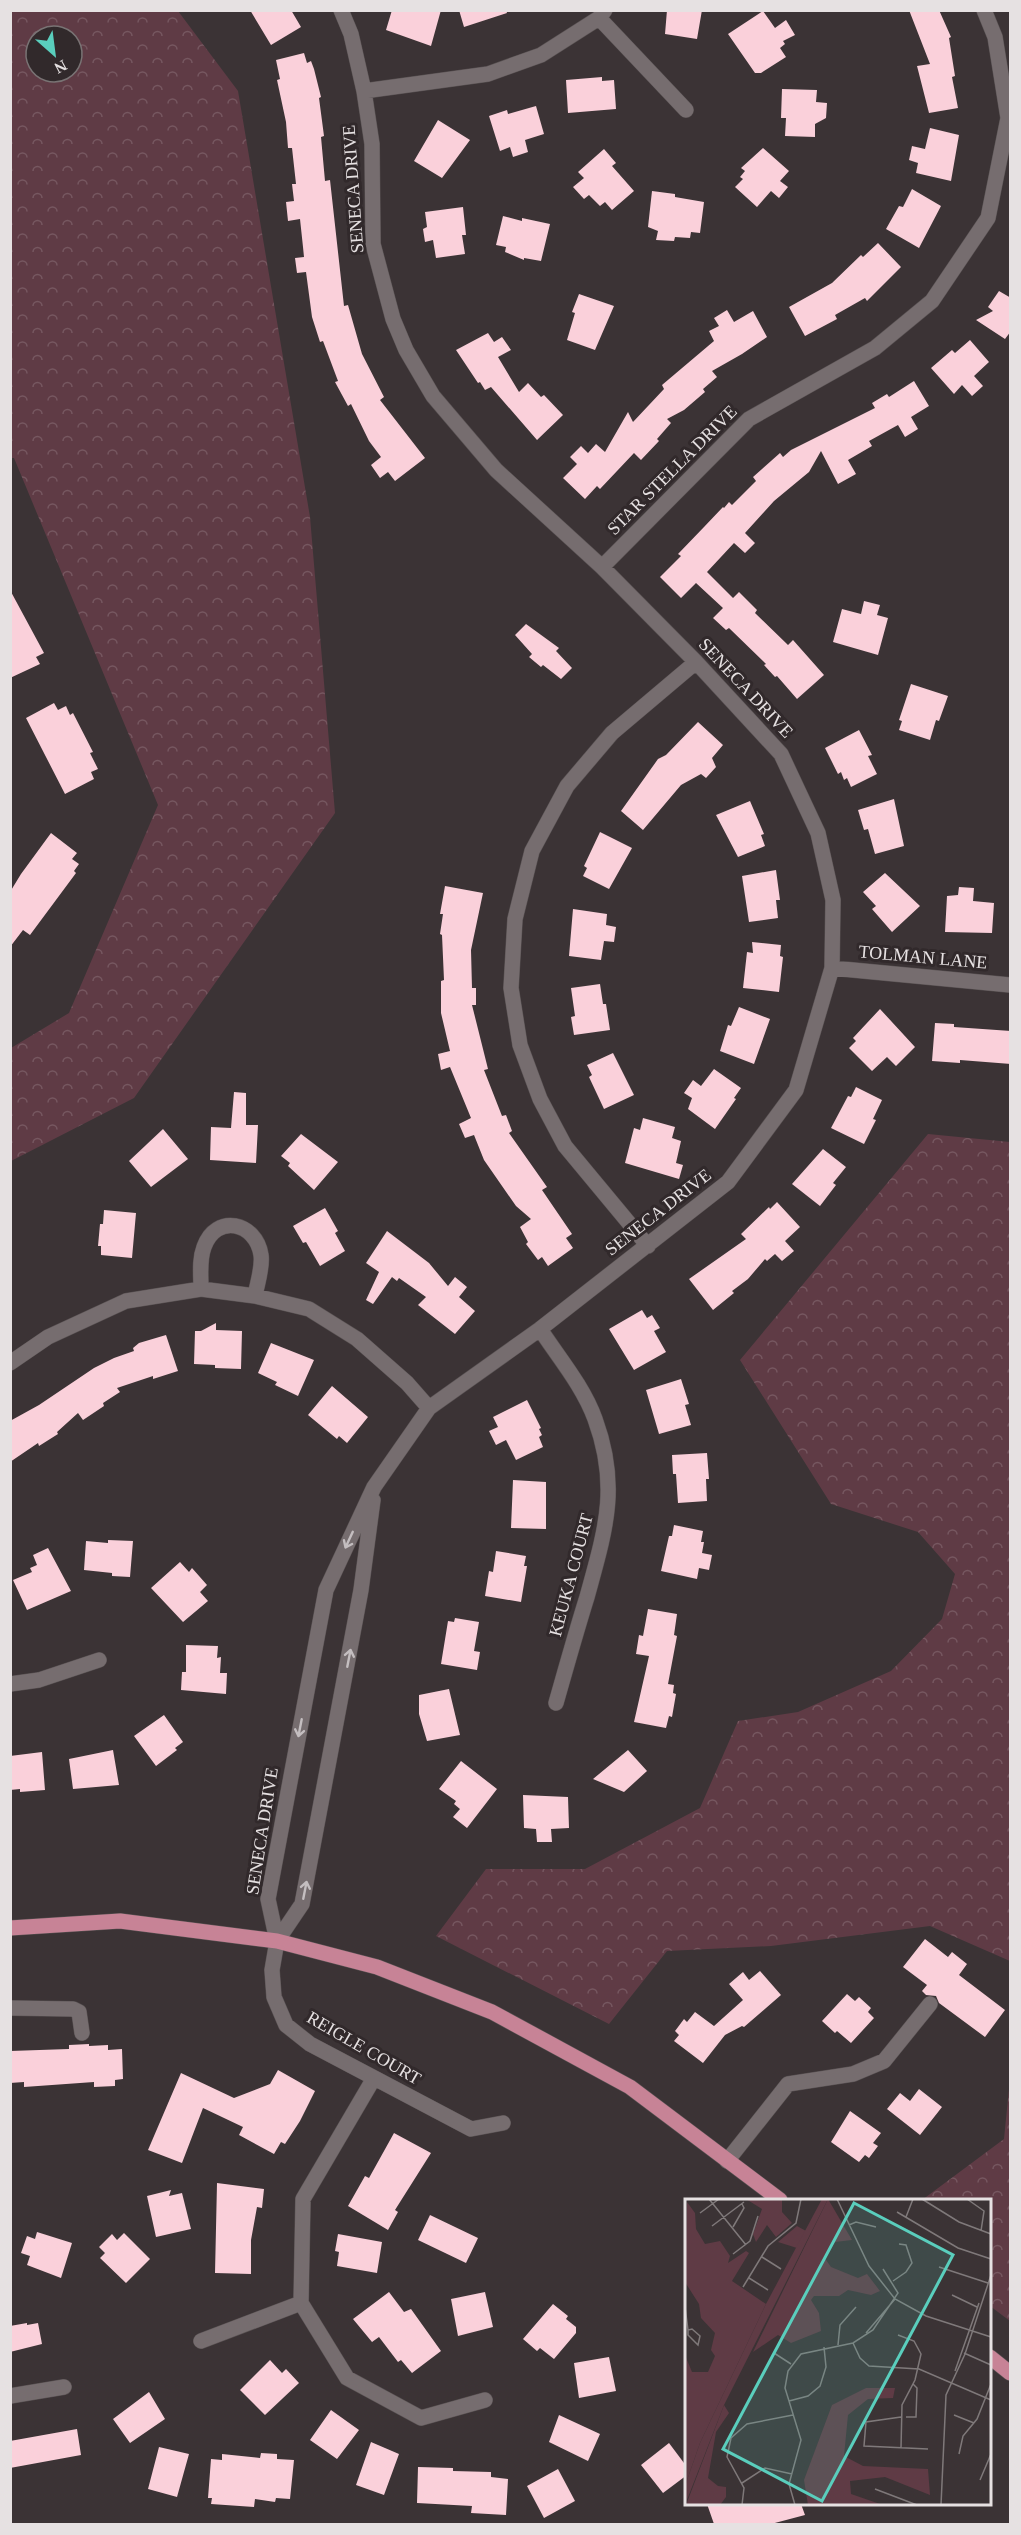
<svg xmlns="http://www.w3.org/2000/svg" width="1021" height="2535" viewBox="0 0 1021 2535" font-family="'Times New Roman',serif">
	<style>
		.forest { fill: url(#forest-crowns); fill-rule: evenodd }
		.building { fill: #fad0da }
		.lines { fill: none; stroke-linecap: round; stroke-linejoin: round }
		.minor-casing { stroke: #595253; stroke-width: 16 }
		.major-casing { stroke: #595253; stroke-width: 16 }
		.minor { stroke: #766d6f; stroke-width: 15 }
		.major { stroke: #c78396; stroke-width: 15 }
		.oneway { stroke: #c4bec0 }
		.labels { text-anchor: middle; stroke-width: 6; stroke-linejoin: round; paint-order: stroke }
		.street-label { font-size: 18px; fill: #e6e1e2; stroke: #31292b }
		.inset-road { fill: none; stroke: #7f797a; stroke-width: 1.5 }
		.view { fill: #5acebd; fill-opacity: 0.15; stroke: #5acebd; stroke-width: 3 }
		.inset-edge { fill: none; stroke: #e6e1e2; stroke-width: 3 }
	</style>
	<defs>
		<pattern id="forest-crowns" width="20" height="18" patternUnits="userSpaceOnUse" patternTransform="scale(1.5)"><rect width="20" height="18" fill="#5f3b45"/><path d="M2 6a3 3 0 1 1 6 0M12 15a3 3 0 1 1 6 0" fill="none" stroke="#765760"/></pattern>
	</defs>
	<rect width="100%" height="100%" fill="#3b3335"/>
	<path class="forest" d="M11 10 178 11 238 91 310 517 335 813 134 1098 11 1161V1048L69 1013 158 805 14 458H11ZM36 36H72V72H36Z
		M928 1134 1010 1142V1961L930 1926 771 1946 667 1951 609 2024 436 1936 486 1869H585L700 1808 738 1721 798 1712 891 1671 942 1619 955 1574 918 1532 831 1504 740 1360Z
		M1010 2079V2321L990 2306V2200H922L1004 2139Z"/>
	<path class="building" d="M250 10H291L301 27 271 45Z
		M392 10H441L431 46 386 30Z
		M459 10H506L507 13 464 27Z
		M667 10H702L697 39 665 34Z
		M909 10H939L951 37 949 38 955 76 952 77 958 108 929 113 917 66 930 64Z
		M763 11 775 28 786 20 795 35 783 41 785 44 780 48 786 57 761 73H755L728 34Z
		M304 53 307 63 311 61 314 69 321 97 319 98 324 136 321 137 325 181 330 180 344 306 348 305 362 354 384 397 380 400 425 458 395 481 388 472 380 478 371 465 381 457 369 441 351 404 348 406 335 382 338 381 323 341 320 342 312 317 306 272 297 273 295 258 304 257 303 247 300 219 288 221 286 202 294 201 292 184H296L292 148H288L286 122 277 80 280 79 276 60Z
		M602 77V81L614 80 616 109 568 113 566 80Z
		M782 89 817 90 816 102 827 103 826 118 815 124V137L785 136 786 118H781Z
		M536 106 544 134 525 140 528 152 513 157 510 147 500 151 489 116 507 110 508 114Z
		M438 120 470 140 442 178 414 161Z
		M930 128 959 135 951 181 916 173 918 163 909 160 912 146 925 149Z
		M763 148 789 171 780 181 788 187 779 198 771 191 757 207 735 187 743 179 740 177 745 171 741 168Z
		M604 149 616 163 612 166 634 191 612 210 605 202 600 206 589 195 584 199 573 187 584 178 578 172Z
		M912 189 941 206 919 248 886 229 899 206 903 207Z
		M652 191 675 194V197L704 202 700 233 691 232 690 238 675 237 674 241 656 240 658 231 648 227Z
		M463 207 466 235H462L465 254 436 258 433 240 425 242 423 229 427 227 425 212Z
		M503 216 522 221V218L550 224 541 261 524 258V260L505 252 506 247 496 245Z
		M878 243 901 267 867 301 865 298 835 315 837 319 805 336 789 307 832 283 861 255 863 257Z
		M999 291 1011 298V331L1005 339 976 320 993 311 988 307Z
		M579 294 614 306 595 350 567 340 575 313 572 312Z
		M727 310 734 322 753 311 767 337 742 354 712 371 717 377 703 389 705 392 684 410 667 419 671 423 657 439 659 441 641 460 634 453 600 489 597 486 585 499 563 478 577 464 570 457 581 446 588 453 596 444 605 452 628 412 633 422 664 389 662 385 714 341 709 331 719 326 714 318Z
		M488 333 494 342 502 337 511 350 498 357 519 392 528 383 541 397 544 395 563 415 537 440 491 387 485 390 480 382 478 383 456 350Z
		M970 340 989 362 974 376 983 386 972 396 962 385 954 394 931 368 952 350 955 353Z
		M914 381 929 406 911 417 918 429 905 437 898 425 869 441 872 446 848 460 856 474 838 484 821 451 809 472 774 501 745 533 755 543 745 553 734 543 707 572 733 598 739 592 757 610 755 613 788 645 793 640 824 675 797 699 777 676 775 677 764 665 766 664 729 628 726 630 713 618 723 608 696 583 681 598 660 577 681 556 678 554 704 527 723 507 724 508 729 502 732 505 756 481 753 477 780 453 783 457 791 450 875 408 872 403 887 394 889 397Z
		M10 590 44 653 36 657 40 664 10 678Z
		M864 601 880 605 877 615 888 618 878 655 833 642 842 609 861 614Z
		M526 624 559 648 556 651 572 668 561 679 543 665 541 667 529 657 532 654 515 635Z
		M911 684 948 696 939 721 936 720 930 740 899 730 902 721 899 720Z
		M54 703 58 710 66 706 70 715 73 713 93 752 90 753 98 769 91 772 94 779 65 794 26 718Z
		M698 722 723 745 712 758 716 767 706 778 701 774 681 785 643 830 621 811 658 759 666 755Z
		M859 730 872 755 868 756 877 774 851 787 847 778 844 780 841 772 838 774 825 748Z
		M894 799 904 846 875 854 868 829 864 830 858 810Z
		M750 801 764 834 761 835 765 846 738 857 716 815Z
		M600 832 632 848 609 889 583 876 587 868 584 866Z
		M51 833 77 853 72 859 79 864 74 871 76 873 30 935 23 930 10 947V892L21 874Z
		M776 870 780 900H776L778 918 749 922 742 876Z
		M885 873 920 906 892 932 872 909 876 906 863 892Z
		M445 886 483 893 471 950 472 988H476V1005H472L488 1069 484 1070 502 1116 506 1115 512 1131 509 1133 547 1187 542 1190 572 1234 566 1238 573 1248 548 1266 542 1257 538 1260 526 1244 528 1242 520 1227 531 1219 516 1206 484 1160 474 1135 465 1138 459 1124 471 1118 450 1067 441 1070 438 1054 450 1051 441 1013V981L444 980 442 935 440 934 443 914H440Z
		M959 887 974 888 973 901 994 903 992 933 945 932 947 896 958 895Z
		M573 909 607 914 606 925 616 927 614 942 604 941 601 960 569 956Z
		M752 942 781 945 780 956 783 957 779 992 743 988 747 952 753 953Z
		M600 984 603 1004H606L610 1030 574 1035 571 1017 575 1016 571 988Z
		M739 1007 770 1019 754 1064 720 1051 728 1025 731 1026Z
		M880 1009 915 1047 896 1066 887 1057 872 1071 849 1048 856 1041 853 1038Z
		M935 1023 954 1024V1027L1011 1031V1064L960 1060V1063L932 1061Z
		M613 1053 634 1095 604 1109 589 1077 592 1075 587 1065Z
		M714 1069 741 1088 734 1098 736 1099 715 1129 688 1109 692 1098 684 1093 693 1080 701 1086Z
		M856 1087 882 1100 873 1119 876 1120 864 1144 831 1128 848 1096 851 1097Z
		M234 1092 246 1093V1125H258L256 1163 210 1160 211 1127 231 1128Z
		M643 1118 675 1127 672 1138 681 1141 676 1163 683 1165 679 1179 625 1163 634 1128 640 1130Z
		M163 1129 188 1159 151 1187 129 1161Z
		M301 1134 338 1162 314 1190 288 1166 290 1163 281 1156Z
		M823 1149 846 1167 833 1183 836 1185 820 1206 792 1184Z
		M777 1202 800 1227 785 1241 794 1251 782 1261 775 1254 767 1261 765 1259 748 1279 732 1291 734 1293 713 1310 689 1279 746 1239 741 1234 769 1207 770 1209Z
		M325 1208 338 1231 335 1233 345 1251 320 1266 306 1242 303 1243 293 1226Z
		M104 1210 136 1213 132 1258 101 1255V1246H98L100 1224H103Z
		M387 1231 429 1263 448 1286 455 1277 467 1287 459 1297 475 1311 455 1334 418 1305 426 1297 399 1278 397 1281 392 1277 373 1304 366 1300 379 1272 366 1263Z
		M642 1310 647 1318 652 1315 660 1328 654 1331 666 1352 634 1370 609 1329Z
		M216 1323V1330L242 1331 241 1369 215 1368V1365L194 1364 195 1331H201Z
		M166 1335 178 1371 153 1379V1376L117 1388 120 1392 103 1403 104 1406 83 1420 78 1413 57 1432 58 1434 39 1446 38 1443 10 1462V1421L39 1405 94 1368 114 1358 134 1351 133 1348 139 1343Z
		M271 1343 314 1360 298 1396 275 1385 277 1382 258 1373Z
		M681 1379 689 1404 685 1405 691 1425 659 1434 646 1390Z
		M332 1386 368 1417 347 1443 339 1436 337 1439 308 1415Z
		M527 1400 541 1428 539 1429 542 1435 539 1437 543 1447 516 1460 506 1440 496 1445 489 1431 498 1427 493 1417Z
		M707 1453 709 1479H706L707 1501 678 1503 676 1474H673L672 1455Z
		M513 1480 546 1482V1529L511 1528Z
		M674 1525 703 1531 701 1542H704L702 1553 712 1555 709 1570 699 1568 697 1579 661 1571 669 1536H672Z
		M108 1540 133 1541 130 1577 112 1576V1573L84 1570 86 1541 108 1543Z
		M48 1548 71 1591 27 1610 13 1580 32 1572 30 1568 37 1565 33 1555Z
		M496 1551 526 1556 524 1566H527L521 1602 485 1596 489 1571 493 1572Z
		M180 1562 189 1572 192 1568 207 1585 200 1592 208 1601 183 1622 151 1588Z
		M648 1609 677 1614 674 1635 677 1636 668 1684 674 1685 673 1693 676 1694 672 1717 669 1716 666 1728 634 1722 649 1656 636 1654 639 1635 643 1636Z
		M455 1618 479 1622 474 1651 480 1652 477 1670 441 1664 448 1621 454 1622Z
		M186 1645 218 1646 217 1658 221 1657 220 1673H227L226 1694 181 1690 182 1672H186Z
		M449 1689 460 1735 427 1741 419 1714V1695Z
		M164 1715 183 1742 175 1748 177 1750 156 1766 134 1736Z
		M113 1750 119 1785 73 1789 69 1759Z
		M628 1750 647 1771 624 1792 593 1779Z
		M42 1752 45 1790 20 1792V1789L10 1790V1756Z
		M461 1761 497 1789 467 1828 453 1817 460 1809 454 1804 456 1801 439 1789Z
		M523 1795 568 1797 569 1828 551 1829 552 1842H537L536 1829 524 1828Z
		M925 1939 948 1957 952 1952 967 1964 959 1975 1005 2010 985 2037 939 2003 936 1996 926 1995 922 1991 927 1985 903 1967Z
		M760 1971 781 1995 744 2027 742 2026 725 2035 703 2063 674 2041 679 2035 675 2031 684 2019 687 2022 695 2012 714 2026 743 2000 729 1984 743 1972 749 1980Z
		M847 1994 855 2001 859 1997 871 2008 868 2012 874 2018 851 2043 837 2031 835 2033 822 2021Z
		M89 2044V2046L108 2045V2050L122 2049 123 2079 115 2080V2086L94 2087V2082L24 2087V2082L10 2083V2051L69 2049V2045Z
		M278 2070 315 2091 300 2121 285 2144 281 2142 274 2154 239 2135 243 2127 203 2108 182 2163 148 2150 181 2073 234 2098 270 2084Z
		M919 2089 942 2107 920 2135 887 2109 900 2093 910 2101Z
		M850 2111 881 2133 873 2143 878 2146 869 2158 865 2155 859 2162 831 2142Z
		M394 2133 431 2153 395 2210 398 2212 388 2230 348 2206 365 2176 369 2178Z
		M217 2183 264 2189 262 2208 257 2207 251 2240V2274L215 2273Z
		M171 2190 169 2196 182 2193 191 2229 156 2237 147 2196Z
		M430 2215 478 2238 466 2263 418 2240Z
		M37 2232 72 2243 61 2278 27 2265 30 2256 21 2253 27 2236 35 2239Z
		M124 2233 150 2259 126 2283 100 2258 105 2253 99 2247 112 2234 117 2240Z
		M338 2234 382 2242 377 2273 337 2266 339 2252 335 2251Z
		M389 2292 404 2312 411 2309 441 2351 412 2373 401 2360 398 2362 379 2337 372 2342 353 2319Z
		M485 2292 493 2327 458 2336 451 2299Z
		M553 2304 568 2316 566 2319 576 2327V2333L554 2359 540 2348 537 2351 523 2339Z
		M27 2323V2325L38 2323 42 2344 10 2352V2326Z
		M609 2357 616 2391 579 2398 574 2363Z
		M270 2360 282 2373 286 2369 299 2383 265 2415 240 2390Z
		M149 2392 165 2419 130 2443 113 2419Z
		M331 2410 359 2430 337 2459 310 2440Z
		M559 2415 600 2434 588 2461 549 2442Z
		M77 2429 81 2455 10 2468V2441Z
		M371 2442 399 2454 384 2495 356 2485Z
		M669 2443 687 2467V2475L663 2493 641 2465Z
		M159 2447 189 2454 177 2497 148 2489Z
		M261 2453 277 2454V2459L294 2460 290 2499 276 2498 275 2502 255 2499 254 2507 211 2504 212 2498H208L211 2459 222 2460V2454L260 2458Z
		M418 2467 453 2468V2471L491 2472V2477L508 2479 506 2515 471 2513 472 2506 417 2503Z
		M558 2469 575 2501 544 2518 527 2486Z
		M707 2504H801L805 2515 771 2524H714Z"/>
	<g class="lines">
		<defs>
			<path id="minor" d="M599 18 686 110
				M364 91 488 74 541 55 599 18 605 10
				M602 567 749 419 875 348 932 301 988 218 1008 118 995 37 984 10
				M832 968 1010 985
				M648 1246 565 1146 540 1099 520 1045 511 988 515 919 532 851 567 786 612 733 696 662
				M201 1289C201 1275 199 1260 204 1247 216 1213 256 1222 261 1255 263 1267 257 1284 255 1296
				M540 1329C559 1358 583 1386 595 1419 620 1487 605 1531 587 1597 576 1632 566 1668 556 1703
				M10 1363 48 1337 126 1301 201 1289 255 1296 309 1309 357 1339 407 1383 429 1408
				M373 1500 361 1590 302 1904 277 1941 272 1970 274 1997 286 2025 310 2044 471 2129 503 2123
				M10 1684 39 1680 99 1660
				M277 1941 268 1899 326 1590 374 1487 429 1408 540 1329 728 1182 796 1090 832 968 833 900 818 833 781 754 696 662 602 567 496 470 433 396 406 350 393 319 373 244 372 144 364 91 351 34 341 10
				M10 2008 73 2009 79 2012 82 2033
				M374 2078 303 2199 301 2303 347 2378 421 2418 485 2400
				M727 2161 788 2084 853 2074 884 2061 930 2004
				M201 2341 301 2303
				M10 2396 64 2387"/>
			<path id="major" d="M10 1928 120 1921 277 1941 377 1967 492 2012 630 2087 780 2200
				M990 2357 1010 2373"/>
		</defs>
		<use href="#minor" class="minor-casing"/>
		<use href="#major" class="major-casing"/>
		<use href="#minor" class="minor"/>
		<use href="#major" class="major"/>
	</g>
	<defs><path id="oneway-shaft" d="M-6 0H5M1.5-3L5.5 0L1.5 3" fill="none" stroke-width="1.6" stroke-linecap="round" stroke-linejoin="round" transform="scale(1.5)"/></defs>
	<g class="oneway">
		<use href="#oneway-shaft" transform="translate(349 1540) rotate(115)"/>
		<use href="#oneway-shaft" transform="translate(349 1658) rotate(-79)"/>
		<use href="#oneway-shaft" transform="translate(300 1728) rotate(101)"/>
		<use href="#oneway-shaft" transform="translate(305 1890) rotate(-79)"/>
	</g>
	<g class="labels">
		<g class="street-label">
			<text transform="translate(353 189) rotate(-94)" y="6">SENECA DRIVE</text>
			<text transform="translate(672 470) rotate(-45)" y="6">STAR STELLA DRIVE</text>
			<text transform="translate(746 688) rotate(47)" y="6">SENECA DRIVE</text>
			<text transform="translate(923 957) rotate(5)" y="6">TOLMAN LANE</text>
			<text transform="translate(658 1212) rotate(-38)" y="6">SENECA DRIVE</text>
			<text transform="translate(571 1575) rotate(-75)" y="6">KEUKA COURT</text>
			<text transform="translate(262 1831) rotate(-81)" y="6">SENECA DRIVE</text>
			<text transform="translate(364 2048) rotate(30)" y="6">REIGLE COURT</text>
		</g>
	</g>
	<g transform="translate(685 2199)">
		<rect width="306" height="306" fill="#3b3335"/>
		<path d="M61 0H97V13L107 24 91 38 82 26 71 43 68 35 77 10ZM143 0 167 41 150 43 139 58 146 68 173 79 182 75 195 92 186 96 163 91 154 97H129L126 101 134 114 136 132 106 144 93 136 68 153ZM2 3 10 14 11 30 20 45 35 42 45 57 43 64 61 52 64 54 47 82 81 105 15 244 0 287V156L7 173H23L30 157 26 151 30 134 16 119 14 105 0 83ZM112 27 121 32 112 49 93 43ZM181 189H210L208 199 183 200 163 216 159 257 178 267 243 270 245 296 200 278 165 282 166 295 198 306H123L119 281 147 206ZM39 206 44 214 31 233 23 279 33 287 41 288V298L35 306H1Z" fill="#5f3b45"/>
		<path d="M137 0H143L39 206 0 306V287L15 244 81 105Z" fill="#5f3b45"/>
		<path class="inset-road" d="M24 0 61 46M152 0 184 67 210 100 241 117 306 138M237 0 274 23 306 35M282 0 299 12 296 32M212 13 273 49 306 60M15 14 34 0M221 18 228 0M164 26 171 23 191 28M27 27 59 3M48 28 59 9 57 5M48 55 65 42 73 17M77 58 96 70M254 68 303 84M64 79 83 91M208 82 221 73 227 64 221 46 214 45M58 88 83 47 111 24 116 0M267 96 292 108M0 108 3 131M7 130 15 137 13 146 3 136V131ZM181 134 210 100M213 136 229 142 236 155 230 181 217 206 216 249M168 144 175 159 184 167 234 170 306 201M153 146 155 126 171 108M89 154 106 165M279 154 306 166M270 172 294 104M104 202 123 197 135 187 141 168 139 148M269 216 289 224M216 218 181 223 179 247 243 250M221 218H231L232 189 228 185M274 255 278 237 292 220 306 185M295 281 306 255M57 284 80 269 107 275M190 290 232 306M57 306 59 289 42 258 46 239 62 225 108 216M110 306 104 285 116 241 100 189 103 172 116 155 168 144 188 131 213 94 198 70M256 306 261 196 280 155 306 76"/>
		<path class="view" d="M169 4 268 56 137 302 38 250Z"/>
		<rect width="306" height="306" class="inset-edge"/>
	</g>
	<rect width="1021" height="2535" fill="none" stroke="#e6e1e2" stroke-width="24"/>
	<g transform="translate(54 54) rotate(152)"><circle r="28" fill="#31292b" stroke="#797374" stroke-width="1.5"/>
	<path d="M0-4.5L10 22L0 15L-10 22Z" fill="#5acebd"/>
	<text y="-9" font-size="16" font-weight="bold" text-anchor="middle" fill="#e6e1e2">N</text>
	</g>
</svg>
